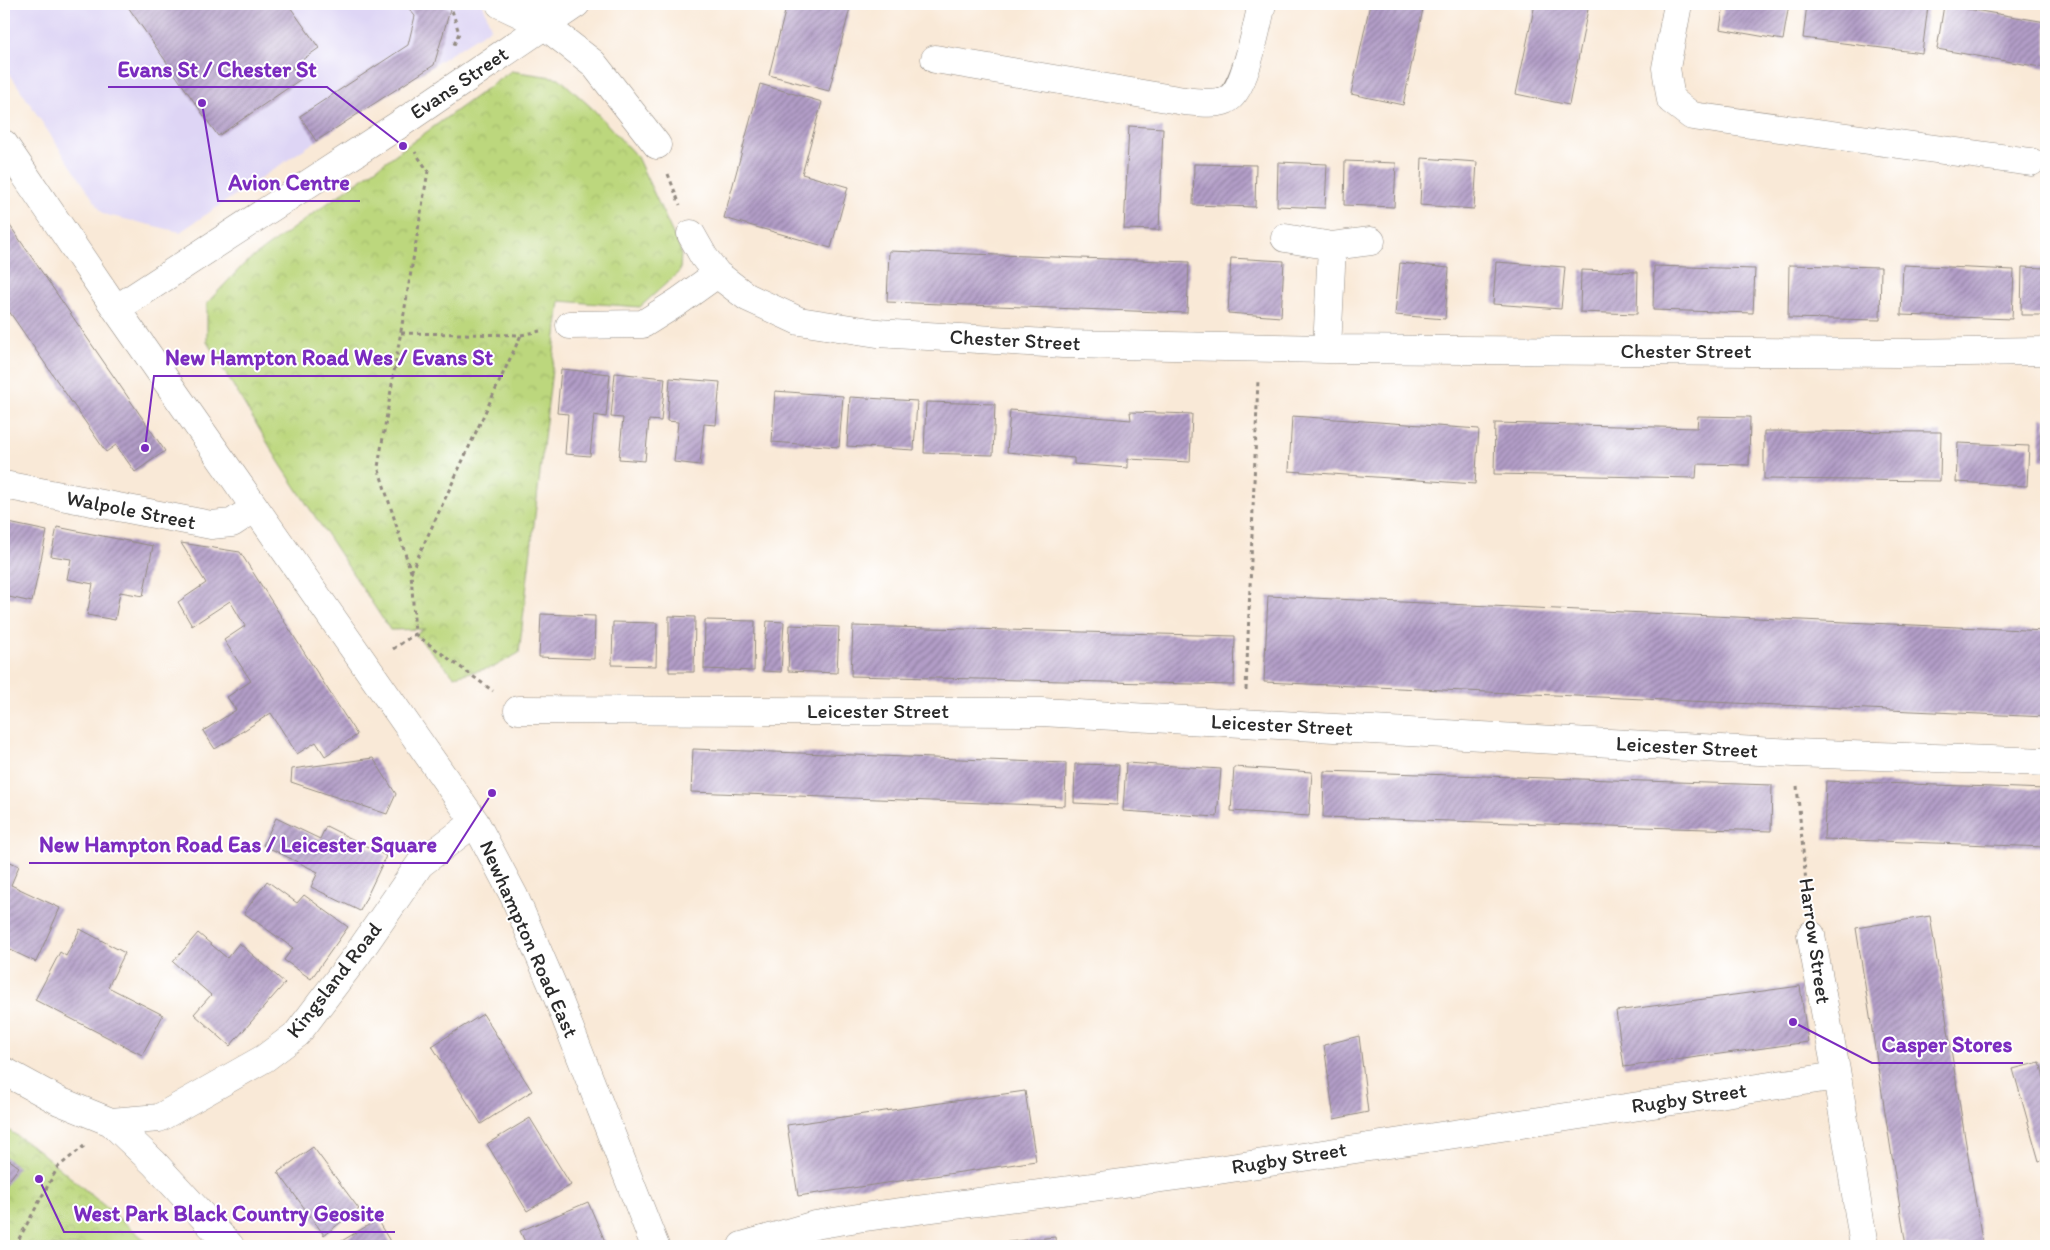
<svg xmlns="http://www.w3.org/2000/svg" width="2050" height="1250" viewBox="0 0 2050 1250" font-family="Itim,sans-serif">
	<style>
		.built { fill: #ded5f5 }
		.park { fill: url(#park-crowns); stroke: #748154 }
		.building { fill: url(#building-hatch) }
		.lines { fill: none; stroke-linecap: round; stroke-linejoin: round }
		.minor-casing { stroke: #928a81; stroke-width: 29 }
		.path { stroke: #928a81; stroke-width: 3; stroke-dasharray: 4 4; stroke-linecap: butt }
		.minor { stroke: #fff; stroke-width: 28 }
		.labels { text-anchor: middle; stroke-width: 4; stroke-linejoin: round; paint-order: stroke }
		.street-label { font-size: 21px; fill: #2b2b2b; stroke: #fff }
		.leader { fill: none; stroke: #7b2cbf; stroke-width: 2 }
		.callout-dot { fill: #7b2cbf; stroke: #fff; stroke-width: 2 }
		.callout-label { font-size: 22px; text-anchor: middle; font-weight: bold; fill: #7b2cbf; stroke: #fff; stroke-width: 4; stroke-linejoin: round; paint-order: stroke }
	</style>
	<defs>
		<pattern id="park-crowns" width="20" height="18" patternUnits="userSpaceOnUse" patternTransform="scale(1.25)"><rect width="20" height="18" fill="#bcd77d"/><path d="M2 6a3 3 0 1 1 6 0M12 15a3 3 0 1 1 6 0" fill="none" stroke="#a2b96c"/></pattern>
		<pattern id="building-hatch" width="6" height="6" patternUnits="userSpaceOnUse" patternTransform="scale(1.25)"><rect width="6" height="6" fill="#b29dc7"/><path d="M-1 1l2-2M0 6l6-6M5 7l2-2" fill="none" stroke="#9180a2"/></pattern>
	</defs>
	<rect width="100%" height="100%" fill="#fff"/>
	<filter id="ink" filterUnits="userSpaceOnUse"><feTurbulence type="fractalNoise" baseFrequency=".02" numOctaves="2"/><feDisplacementMap in="SourceGraphic" scale="10" xChannelSelector="R" yChannelSelector="G"/><feConvolveMatrix kernelMatrix="1 2 1 2 8 2 1 2 1" color-interpolation-filters="sRGB"/></filter>
	<filter id="wash" filterUnits="userSpaceOnUse"><feTurbulence type="fractalNoise" baseFrequency=".0096" numOctaves="4" result="noise"/><feDisplacementMap in="SourceGraphic" scale="20" xChannelSelector="R" yChannelSelector="G"/><feGaussianBlur stdDeviation="1.12" result="paint"/><feColorMatrix in="noise" values="0 0 0 0 0 0 0 0 0 0 0 0 0 0 0 0 0 1.4 0 .05"/><feComposite in="paint" operator="in"/></filter>
	<g filter="url(#wash)">
		<rect width="100%" height="100%" fill="#f9e9d7"/>
		<path class="built" d="M4 4H483L491 28 316 141 180 232 103 214 4 65Z"/>
		<path class="park" d="M511 71 559 78 594 110 637 157 681 251 680 271 640 307 560 301 519 653 494 667 454 676 415 634 425 629 390 630 279 462 207 342V303L245 263Z
			M4 1127 38 1150 152 1246H4Z"/>
		<g id="blocks">
			<path class="building" d="M126 4H204L206 6 209 4H288L319 48 292 67 301 79 218 136Z
				M405 4H444L450 10 434 65 316 141 300 116 408 45 415 16Z
				M787 4H851L829 91 769 75Z
				M1370 4H1424L1403 105 1351 94Z
				M1535 4H1589L1569 105 1516 94Z
				M1724 4H1789L1783 40 1720 29Z
				M1807 4H1911L1928 6 1922 53 1803 38Z
				M1944 5 2046 22V68L1937 49Z
				M760 84 822 102 802 174 848 187 831 248 724 218Z
				M1129 126 1163 128 1159 230 1124 229Z
				M1422 158 1477 162 1474 209 1420 205Z
				M1345 161 1396 163 1394 207 1344 205Z
				M1278 162 1327 164 1325 208 1277 206Z
				M1194 164 1256 165 1255 207 1193 205Z
				M4 217 165 451 135 472 116 445 106 452 4 304Z
				M889 251 1189 262 1187 313 887 302Z
				M1231 258 1284 261 1281 317 1228 313Z
				M1496 262 1565 267 1561 309 1493 304Z
				M1400 263 1449 268 1445 319 1395 315Z
				M1789 265 1881 267 1880 320 1788 318Z
				M1903 265 2014 270 2012 319 1901 315Z
				M1654 266 1755 269 1753 313 1653 310Z
				M2022 267 2046 268V315H2021Z
				M1581 270 1638 272 1637 314 1580 312Z
				M561 369 610 374 606 417 594 415 590 456 565 454 568 414 557 413Z
				M615 373 665 378 661 421 649 420 645 461 619 459 623 418 611 417Z
				M670 378 720 382 716 425 704 424 700 465 674 462 678 422 667 421Z
				M775 391 843 396 839 447 772 442Z
				M850 397 917 401 914 450 847 446Z
				M926 402 995 404 993 455 924 453Z
				M1010 410 1131 420 1130 412 1192 414 1190 462 1128 459V468L1074 464V458L1007 452Z
				M1292 416 1479 429 1475 484 1289 471Z
				M1698 416 1750 417 1749 465 1697 464 1696 478 1494 474 1495 423 1697 428Z
				M2041 418 2046 419V460H2040Z
				M1764 431 1941 432 1940 481 1764 479Z
				M1958 443 2029 446 2027 486 1956 482Z
				M4 522 47 531 32 602 4 596Z
				M57 527 153 546 143 596 120 592 115 620 87 615 93 584 67 579 71 559 51 556Z
				M181 543 240 552 357 735 325 756 316 742 297 754 271 713 215 749 203 731 236 710 227 697 251 681 224 640 245 626 230 601 192 626 178 602 206 583Z
				M1268 596 2046 631V717L1264 682Z
				M541 614 595 616 594 659 539 657Z
				M669 616 695 617 694 672H669Z
				M705 620 755 621 754 671 704 669Z
				M767 621 784 622 781 672 763 671Z
				M613 622 657 623 656 666 612 665Z
				M790 625 839 627 837 673 788 671Z
				M853 626 1235 636 1234 685 851 676Z
				M693 749 1066 763 1065 806 691 792Z
				M373 758 396 794 387 814 291 782 292 769Z
				M1126 763 1221 769 1217 817 1123 811Z
				M1075 764 1119 765 1117 805 1074 803Z
				M1234 767 1312 772 1309 816 1231 811Z
				M1324 771 1772 785 1771 831 1323 817Z
				M1826 781 2046 789V847L1824 839Z
				M276 818 320 839 326 826 386 856 360 911 311 887 318 872 263 845Z
				M4 859 19 866 11 885 60 908 36 962 4 947Z
				M267 881 297 903 304 895 348 927 311 979 284 960 293 948 244 913Z
				M1930 916 1965 1138 1983 1246H1906L1877 1061 1856 928Z
				M80 929 125 953 108 987 163 1015 142 1055 35 1000 60 952 66 956Z
				M198 933 227 958 239 943 285 983 230 1046 194 1014 211 995 173 962Z
				M1800 986 1808 1042 1624 1067 1616 1011Z
				M483 1014 532 1091 481 1124 432 1046Z
				M1359 1036 1368 1112 1334 1119 1324 1045Z
				M2040 1062 2046 1085V1159L2039 1161 2013 1069Z
				M1025 1091 1036 1161 798 1196 787 1125Z
				M530 1118 571 1185 527 1211 487 1144Z
				M313 1147 359 1209 324 1235 278 1172Z
				M4 1156 19 1167 4 1187Z
				M588 1202 607 1246H527L520 1231Z
				M377 1220 393 1246H335V1245Z
				M1055 1237 1056 1246H981V1245Z"/>
		</g>
	</g>
	<g filter="url(#ink)">
		<use href="#blocks" fill-opacity="0" stroke="#928a81" stroke-width="1"/>
		<g class="lines">
			<defs>
				<path id="minor" d="M500 4 544 25 593 63 657 145
					M1678 4 1666 68 1671 100 1692 116 2031 162
					M935 59 1184 101C1196 102 1215 105 1226 100 1245 93 1257 24 1262 4
					M4 144 116 309 475 822 514 896 557 996 655 1246
					M691 234 704 257 717 274 747 297 799 321 877 333 1063 344 1327 349 1897 353 2046 351
					M1285 238 1332 246 1371 241
					M116 309 397 126 576 4
					M570 325 643 324 678 302 717 274
					M1327 349 1332 246
					M4 485 211 525 232 523 255 508
					M518 710 1041 712 1794 753 2046 762
					M1811 935 1837 1076 1864 1246
					M4 1071 59 1101 111 1122 154 1163 230 1246
					M111 1122 159 1118 265 1058 297 1034 357 955 420 864 475 822
					M742 1246 815 1225 864 1217 1191 1174 1837 1076"/>
			</defs>
			<use href="#minor" class="minor-casing"/>
			<path class="path" d="M448 4 451 7 459 33 453 47
				M668 174 680 205
				M401 333 521 335 540 331
				M411 572 521 335
				M415 634 493 691
				M393 649 415 634 411 572 378 467 428 171 415 152
				M1246 690 1258 379
				M1797 786 1808 904
				M15 1246 58 1167 84 1146"/>
			<use href="#minor" class="minor"/>
		</g>
	</g>
	<g class="labels">
		<g class="street-label">
			<text transform="translate(459 83) rotate(-34)" y="7">Evans Street</text>
			<text transform="translate(1015 340) rotate(3)" y="7">Chester Street</text>
			<text x="1686" y="358">Chester Street</text>
			<text transform="translate(131 510) rotate(11)" y="7">Walpole Street</text>
			<text x="878" y="718">Leicester Street</text>
			<text transform="translate(1282 725) rotate(3)" y="7">Leicester Street</text>
			<text transform="translate(1687 747) rotate(3)" y="7">Leicester Street</text>
			<text transform="translate(529 939) rotate(66)" y="7">Newhampton Road East</text>
			<text transform="translate(1815 941) rotate(82)" y="7">Harrow Street</text>
			<text transform="translate(334 980) rotate(-52)" y="7">Kingsland Road</text>
			<text transform="translate(1689 1098) rotate(-8)" y="7">Rugby Street</text>
			<text transform="translate(1289 1158) rotate(-9)" y="7">Rugby Street</text>
		</g>
	</g>
	<path class="leader" d="M403 146L327 87H108M202 103L218 201H360M145 448L154 376H503M492 793L447 863H29M1793 1022L1872 1063H2023M39 1179L64 1232H395"/>
	<g class="callout-dot">
		<circle cx="403" cy="146" r="5"/>
		<circle cx="202" cy="103" r="5"/>
		<circle cx="145" cy="448" r="5"/>
		<circle cx="492" cy="793" r="5"/>
		<circle cx="1793" cy="1022" r="5"/>
		<circle cx="39" cy="1179" r="5"/>
	</g>
	<g class="callout-label">
		<text x="217" y="77">Evans St / Chester St</text>
		<text x="289" y="190">Avion Centre</text>
		<text x="329" y="365">New Hampton Road Wes / Evans St</text>
		<text x="238" y="852">New Hampton Road Eas / Leicester Square</text>
		<text x="1947" y="1052">Casper Stores</text>
		<text x="229" y="1221">West Park Black Country Geosite</text>
	</g>
	<rect width="2050" height="1250" fill="none" stroke="#fff" stroke-width="20"/>
</svg>
